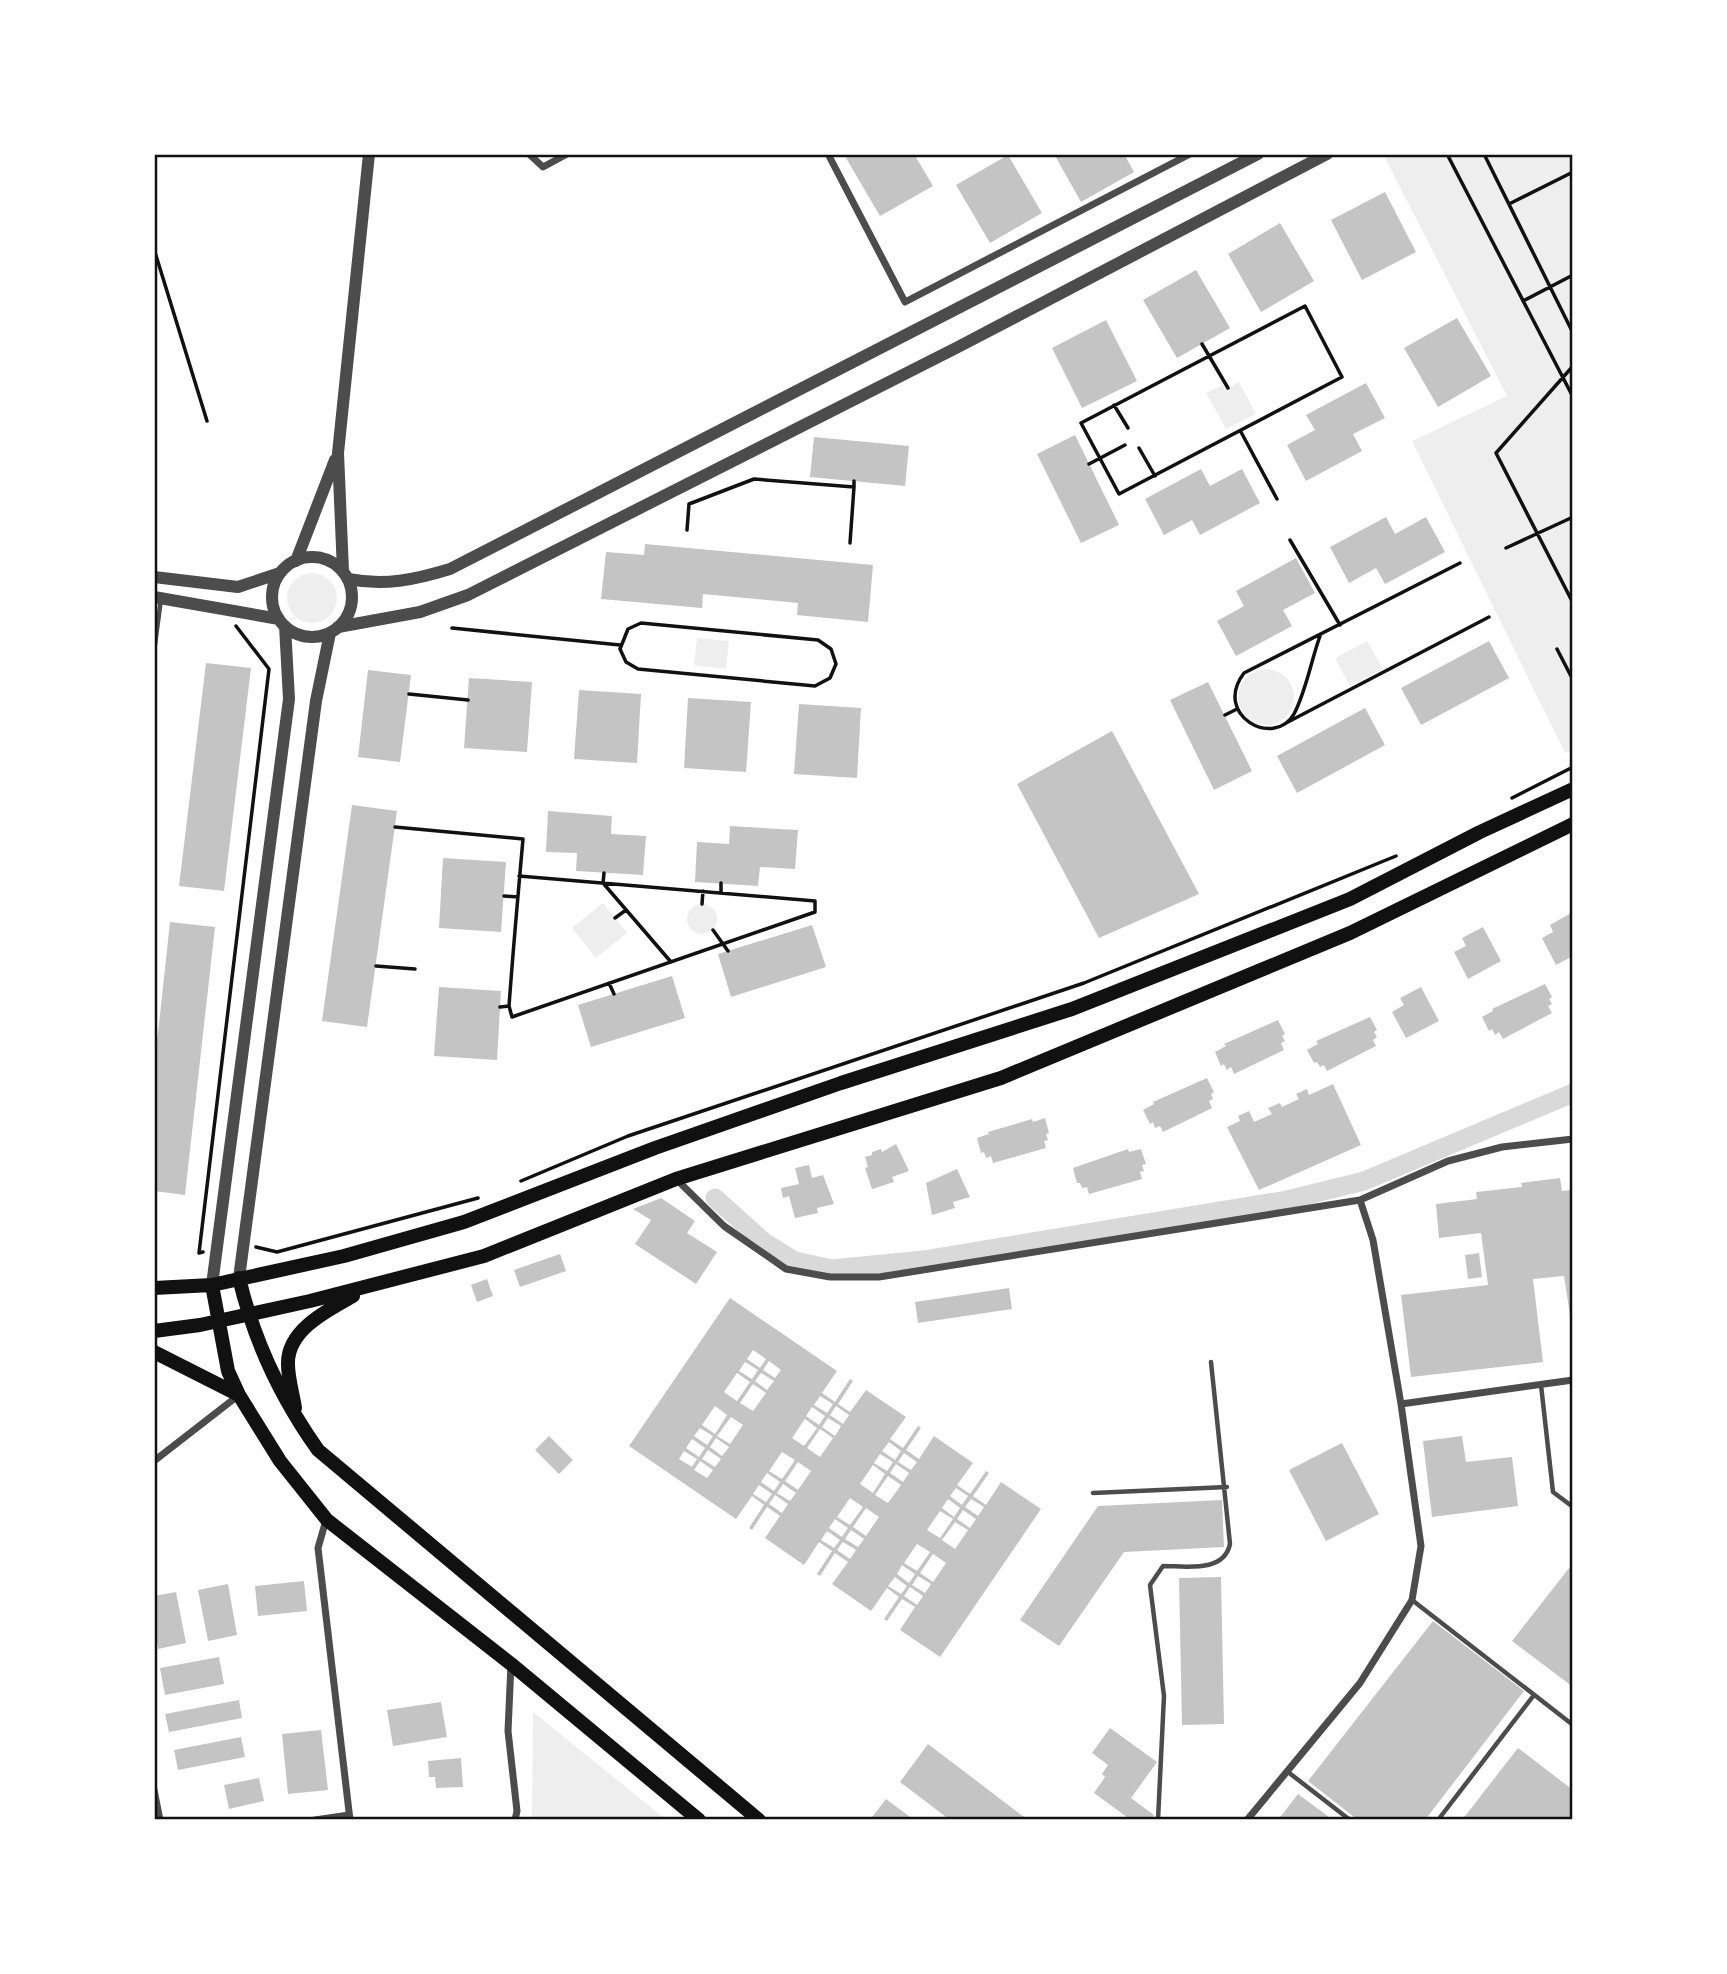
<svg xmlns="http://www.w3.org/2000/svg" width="1727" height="1974" viewBox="0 0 1727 1974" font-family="Poppins,sans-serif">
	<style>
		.green { fill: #eee }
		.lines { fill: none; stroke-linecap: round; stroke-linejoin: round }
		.canal { stroke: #d9d9d9; stroke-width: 19 }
		.building { fill: #c4c4c4; fill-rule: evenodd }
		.path { stroke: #111; stroke-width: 3.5 }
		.service { stroke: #4c4c4c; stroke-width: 4.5 }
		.minor { stroke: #4c4c4c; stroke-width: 7 }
		.tertiary { stroke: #4c4c4c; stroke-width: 12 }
		.secondary { stroke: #111; stroke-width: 14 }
		.neatline { fill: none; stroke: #111; stroke-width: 2.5 }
	</style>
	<rect width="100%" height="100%" fill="#fff"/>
	<path class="green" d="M1383 154H1573V749L1565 753 1412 441 1507 396Z
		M1239 382 1256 414 1226 429 1206 393 1223 385 1226 389Z
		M287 598a25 25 0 1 1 50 0a25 25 0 1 1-50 0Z
		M697 638 729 641 726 669 694 665Z
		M1367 641 1383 669 1350 686 1335 658Z
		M1238 697a28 28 0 1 1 56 0a28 28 0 1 1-56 0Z
		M603 903 627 933 596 958 572 928Z
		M687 919a15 15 0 1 1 30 0a15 15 0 1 1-30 0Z
		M533 1712 663 1817 661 1820H532Z"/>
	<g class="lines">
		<path class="canal" d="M715 1198 764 1242 795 1261 832 1269 923 1260 1287 1200 1364 1181 1573 1093"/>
	</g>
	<path class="building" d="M853 154H914L933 186 880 216 846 158Z
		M1054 154H1124L1134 172 1081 202Z
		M1008 155 1042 213 990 243 956 185Z
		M1385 192 1416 252 1362 280 1331 220Z
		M1280 223 1314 281 1261 312 1228 254Z
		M1196 270 1230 328 1177 358 1143 300Z
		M1457 318 1491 376 1438 407 1404 348Z
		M1106 320 1137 381 1082 408 1052 348Z
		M1366 383 1385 418 1353 434 1362 451 1306 481 1287 445 1315 430 1306 415Z
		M1075 435 1119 525 1081 543 1037 454Z
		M814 437 909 446 905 486 810 477Z
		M1201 469 1210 486 1242 469 1260 503 1200 535 1192 520 1164 535 1145 499Z
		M1386 517 1395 534 1426 517 1445 552 1385 584 1376 568 1349 583 1330 547Z
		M645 544 873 565 868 622 797 615 798 603 703 594 702 608 601 599 606 552 644 555Z
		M1296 558 1315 593 1283 610 1292 626 1236 656 1217 621 1244 606 1236 591Z
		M1489 641 1509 678 1421 725 1401 688Z
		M206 663 251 668 224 891 179 886Z
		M368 670 411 675 400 762 358 757Z
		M469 678 532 682 527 752 464 748Z
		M1208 682 1252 771 1214 790 1170 700Z
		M579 690 641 694 637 763 574 759Z
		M688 698 751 702 746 772 684 768Z
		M799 704 861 708 857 778 794 774Z
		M1365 708 1385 745 1297 793 1277 756Z
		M1112 731 1199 894 1099 938 1017 784Z
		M352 805 397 811 367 1027 322 1021Z
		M548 811 612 816 611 834 646 836 643 875 576 871 577 853 546 852Z
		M730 826 798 830 795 869 760 867 758 886 695 882 697 842 729 844Z
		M443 858 506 862 501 932 439 928Z
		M1571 913 1573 956 1556 965 1542 938 1553 932 1550 925Z
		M170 922 215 927 185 1195 154 1191V1070Z
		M812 925 826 967 731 997 718 954Z
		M1483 927 1501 961 1468 979 1454 952 1466 946 1462 938Z
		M672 976 685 1018 591 1047 578 1005Z
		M1545 984 1552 997 1549 999 1552 1004 1548 1006 1552 1013 1503 1039 1499 1032 1495 1035 1492 1029 1489 1031 1482 1017 1493 1011 1492 1009Z
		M439 987 501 991 497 1060 434 1056Z
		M1421 987 1439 1021 1406 1038 1392 1012 1404 1005 1400 998Z
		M1370 1017 1377 1030 1374 1032 1377 1037 1373 1040 1376 1046 1327 1071 1324 1065 1320 1067 1317 1062 1314 1063 1307 1050 1318 1044 1316 1041Z
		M1278 1020 1285 1034 1282 1036 1285 1041 1281 1043 1284 1050 1234 1074 1231 1067 1227 1070 1224 1064 1221 1066 1215 1052 1226 1046 1224 1044Z
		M1207 1078 1214 1092 1211 1094 1213 1099 1209 1101 1212 1108 1163 1132 1160 1126 1155 1128 1153 1122 1150 1124 1143 1110 1154 1104 1153 1102Z
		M1333 1084 1361 1145 1259 1190 1227 1127 1240 1121 1238 1116 1249 1111 1254 1122 1272 1114 1268 1108 1280 1103 1282 1107 1299 1099 1296 1094 1307 1089 1309 1095Z
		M1045 1118 1049 1133 1046 1134 1048 1140 1044 1141 1046 1148 993 1163 991 1156 986 1158 984 1152 981 1153 977 1138 989 1134 988 1132 1032 1119 1033 1122Z
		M896 1144 909 1171 892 1177 894 1182 872 1189 865 1168 868 1167 865 1157 872 1155V1152L881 1149 882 1152Z
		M1128 1149 1129 1152 1141 1149 1146 1164 1142 1165 1144 1171 1140 1172 1142 1179 1089 1194 1087 1187 1082 1188 1080 1183H1077L1073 1168Z
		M809 1165 812 1178 823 1175 834 1204 817 1208 818 1213 795 1218 789 1196 783 1198 781 1188 799 1184 795 1168Z
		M957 1169 970 1197 953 1202 955 1208 932 1215 926 1183Z
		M1560 1178 1562 1191 1573 1190V1335L1564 1276 1533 1279 1543 1362 1411 1377 1401 1295 1488 1285 1481 1233 1439 1238 1436 1204 1477 1199 1476 1192 1522 1187 1521 1183Z
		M661 1198 695 1221 687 1233 717 1252 696 1284 635 1244 651 1220 633 1209Z
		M1479 1253 1482 1277 1468 1279 1465 1255Z
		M560 1254 566 1271 520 1287 514 1270Z
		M487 1279 493 1296 477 1302 471 1285Z
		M1009 1288 1012 1309 918 1323 915 1302Z
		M730 1298 837 1371 822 1393 835 1402 850 1379 853 1381 838 1404 850 1412 866 1390 906 1417 890 1439 903 1448 918 1426 921 1428 906 1450 919 1459 934 1436 973 1463 957 1485 970 1494 986 1471 989 1473 973 1496 986 1505 1001 1482 1041 1509 940 1657 900 1630 915 1607 902 1599 887 1621 884 1619 899 1597 887 1588 871 1611 832 1584 848 1562 835 1553 820 1576 817 1574 832 1551 819 1542 804 1565 765 1538 780 1516 767 1507 752 1530 749 1528 764 1505 752 1496 736 1519 629 1446ZM753 1350 766 1359 760 1368 747 1359ZM769 1361 781 1370 775 1378 763 1370ZM745 1362 758 1370 752 1379 739 1371ZM737 1373 750 1382 737 1401 724 1392ZM761 1373 774 1381 767 1390 755 1381ZM753 1384 766 1393 753 1411 740 1403ZM820 1396 833 1404 827 1413 814 1405ZM715 1406 727 1415 715 1434 702 1425ZM836 1406 849 1415 843 1424 830 1415ZM812 1407 825 1416 819 1425 806 1416ZM731 1417 743 1425 730 1444 717 1436ZM828 1418 841 1426 835 1436 822 1427ZM805 1419 817 1428 804 1446 792 1438ZM700 1428 713 1436 707 1445 694 1436ZM820 1429 833 1438 820 1457 807 1448ZM716 1438 729 1447 722 1456 710 1447ZM692 1439 705 1448 699 1457 686 1448ZM889 1442 901 1451 895 1460 882 1451ZM708 1450 721 1459 715 1467 702 1459ZM684 1451 697 1459 692 1467 679 1459ZM782 1452 795 1460 782 1479 769 1471ZM904 1453 917 1462 911 1470 898 1462ZM880 1454 893 1462 887 1471 874 1463ZM700 1461 713 1470 707 1478 694 1470ZM798 1462 811 1471 798 1490 785 1481ZM896 1464 909 1473 903 1482 890 1473ZM873 1465 885 1474 873 1493 860 1484ZM767 1473 780 1482 774 1491 761 1482ZM888 1476 901 1485 888 1503 875 1495ZM783 1484 796 1493 790 1501 777 1493ZM759 1485 772 1494 766 1502 753 1494ZM956 1488 968 1496 962 1505 950 1496ZM775 1495 788 1504 782 1513 769 1504ZM850 1498 863 1507 850 1525 837 1517ZM948 1499 960 1508 954 1517 942 1508ZM971 1499 984 1507 978 1516 965 1507ZM866 1508 879 1517 866 1536 853 1527ZM963 1510 976 1519 970 1528 957 1519ZM940 1511 953 1519 940 1538 927 1530ZM835 1519 848 1528 842 1537 829 1528ZM955 1522 968 1530 955 1549 942 1540ZM851 1530 864 1539 858 1547 845 1539ZM827 1531 840 1540 834 1548 821 1540ZM843 1542 856 1550 850 1559 837 1550ZM917 1544 930 1552 917 1571 904 1563ZM933 1554 946 1563 933 1582 920 1573ZM902 1565 915 1574 909 1583 897 1574ZM918 1576 931 1584 925 1593 912 1585ZM895 1577 907 1586 901 1594 888 1586ZM910 1587 923 1596 917 1605 904 1596Z
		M549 1436 573 1460 559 1474 535 1450Z
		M1462 1436 1466 1462 1512 1457 1518 1506 1432 1517 1423 1441Z
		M1342 1443 1379 1514 1326 1541 1289 1470Z
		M1222 1500 1224 1547 1124 1552 1059 1646 1020 1620 1098 1506Z
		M1573 1563V1687L1512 1641Z
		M1221 1577 1224 1724 1182 1725 1179 1578Z
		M304 1581 307 1611 258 1616 255 1586Z
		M228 1584 237 1635 208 1641 198 1590Z
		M176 1592 186 1643 158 1649 157 1642 154 1643V1596Z
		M1433 1621 1524 1691 1425 1820H1358L1308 1781Z
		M219 1657 224 1684 165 1695 160 1668Z
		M239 1700 242 1718 169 1732 165 1714Z
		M441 1702 447 1737 393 1746 387 1710Z
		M1110 1728 1157 1762 1131 1798 1154 1815 1151 1820H1131L1094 1793 1105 1777 1102 1774 1108 1765 1092 1753Z
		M321 1730 328 1790 288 1794 282 1734Z
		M241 1737 245 1757 178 1770 174 1750Z
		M928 1744 1028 1820H950L900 1782Z
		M1518 1748 1573 1790V1820H1462Z
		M461 1758 463 1787 436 1788 435 1777H429L428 1761Z
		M259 1778 264 1801 229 1809 224 1785Z
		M1298 1794 1333 1820H1278Z
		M886 1799 914 1820H870Z"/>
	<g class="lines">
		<path class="path" d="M1447 154 1573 397
			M1484 154 1573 333
			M1509 204 1573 172
			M154 249 207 421
			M1523 301 1573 275
			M1305 306 1342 377 1119 494 1081 423Z
			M1202 344 1228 388
			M1573 366 1496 453 1573 603
			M1114 405 1128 428
			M1241 432 1277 499
			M1139 448 1155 476
			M1089 464 1125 445
			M687 530 689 504 754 479 854 487V481
			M1290 540 1340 625
			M850 543 854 487
			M1506 548 1573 517
			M641 623 818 640 831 649 836 664 830 678 815 686 638 669 626 662 620 649 628 629Z
			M452 628 620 645
			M1320 636C1311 661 1306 691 1294 714 1274 749 1212 715 1244 673L1460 563
			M1557 649 1573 680
			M409 694 468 700
			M1225 715 1237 709
			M1286 723 1489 617
			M1512 798 1573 767
			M395 827 523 839C518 895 513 951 509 1006L512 1017 815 912V901L519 876
			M604 873 603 883 671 962
			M721 893V883
			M504 896 518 897
			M702 904 703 891
			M615 918 626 910
			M713 930 728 951
			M376 966 415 969
			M609 983 614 994
			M500 1007 509 1006
			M521 1181 628 1136 1084 983 1396 856
			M256 1247 277 1252 478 1198
			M203 1252 199 1253 269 669 236 626"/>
		<path class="service" d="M154 652 161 599
			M1541 1385 1553 1492 1573 1507
			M1093 1493 1227 1487
			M1412 1600 1573 1725
			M1288 1772 1350 1820
			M1158 1820 1164 1696 1150 1585 1163 1566C1186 1566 1224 1573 1230 1544L1211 1362
			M1438 1820 1534 1695"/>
		<path class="minor" d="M529 154 543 167 567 154
			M828 154 905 302 1190 154
			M676 1179 724 1226 786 1269 830 1277H879L1360 1200 1448 1161 1502 1147 1573 1139
			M1401 1404 1573 1380
			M154 1461 239 1395
			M326 1520 318 1548 350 1820
			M511 1664 508 1731 517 1811 515 1820
			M154 1790 160 1820
			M315 1820 349 1815
			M1247 1820 1360 1683 1412 1600 1421 1546 1401 1404 1373 1240 1360 1200"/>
		<path class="tertiary" d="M272 597a40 40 0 1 1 80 0a40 40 0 1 1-80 0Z
			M296 561 335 460
			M343 571 338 453 369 154
			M154 577 238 587 280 573
			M348 579C385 586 414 580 450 569L1258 154
			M154 597 279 619
			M338 627 420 612 468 595 958 347 1327 154
			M239 1278 316 701 330 633
			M212 1285 289 699 285 626"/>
		<path class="secondary" d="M239 1278C254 1341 281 1398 318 1450L759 1820
			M212 1285 228 1371 239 1395 280 1461 327 1520 511 1664 699 1820
			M154 1288 212 1285 344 1256 464 1222 655 1148 841 1083 1072 1009 1350 899 1480 832 1573 789
			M154 1331 200 1325 310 1301 484 1256 676 1179 1001 1078 1350 933 1573 824
			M154 1352 239 1395
			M295 1408C293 1394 288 1379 288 1364 287 1330 328 1310 353 1296"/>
	</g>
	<rect width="1727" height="1974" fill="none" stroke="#ffffff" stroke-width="312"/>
	<rect x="156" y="156" width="1415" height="1662" class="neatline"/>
</svg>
